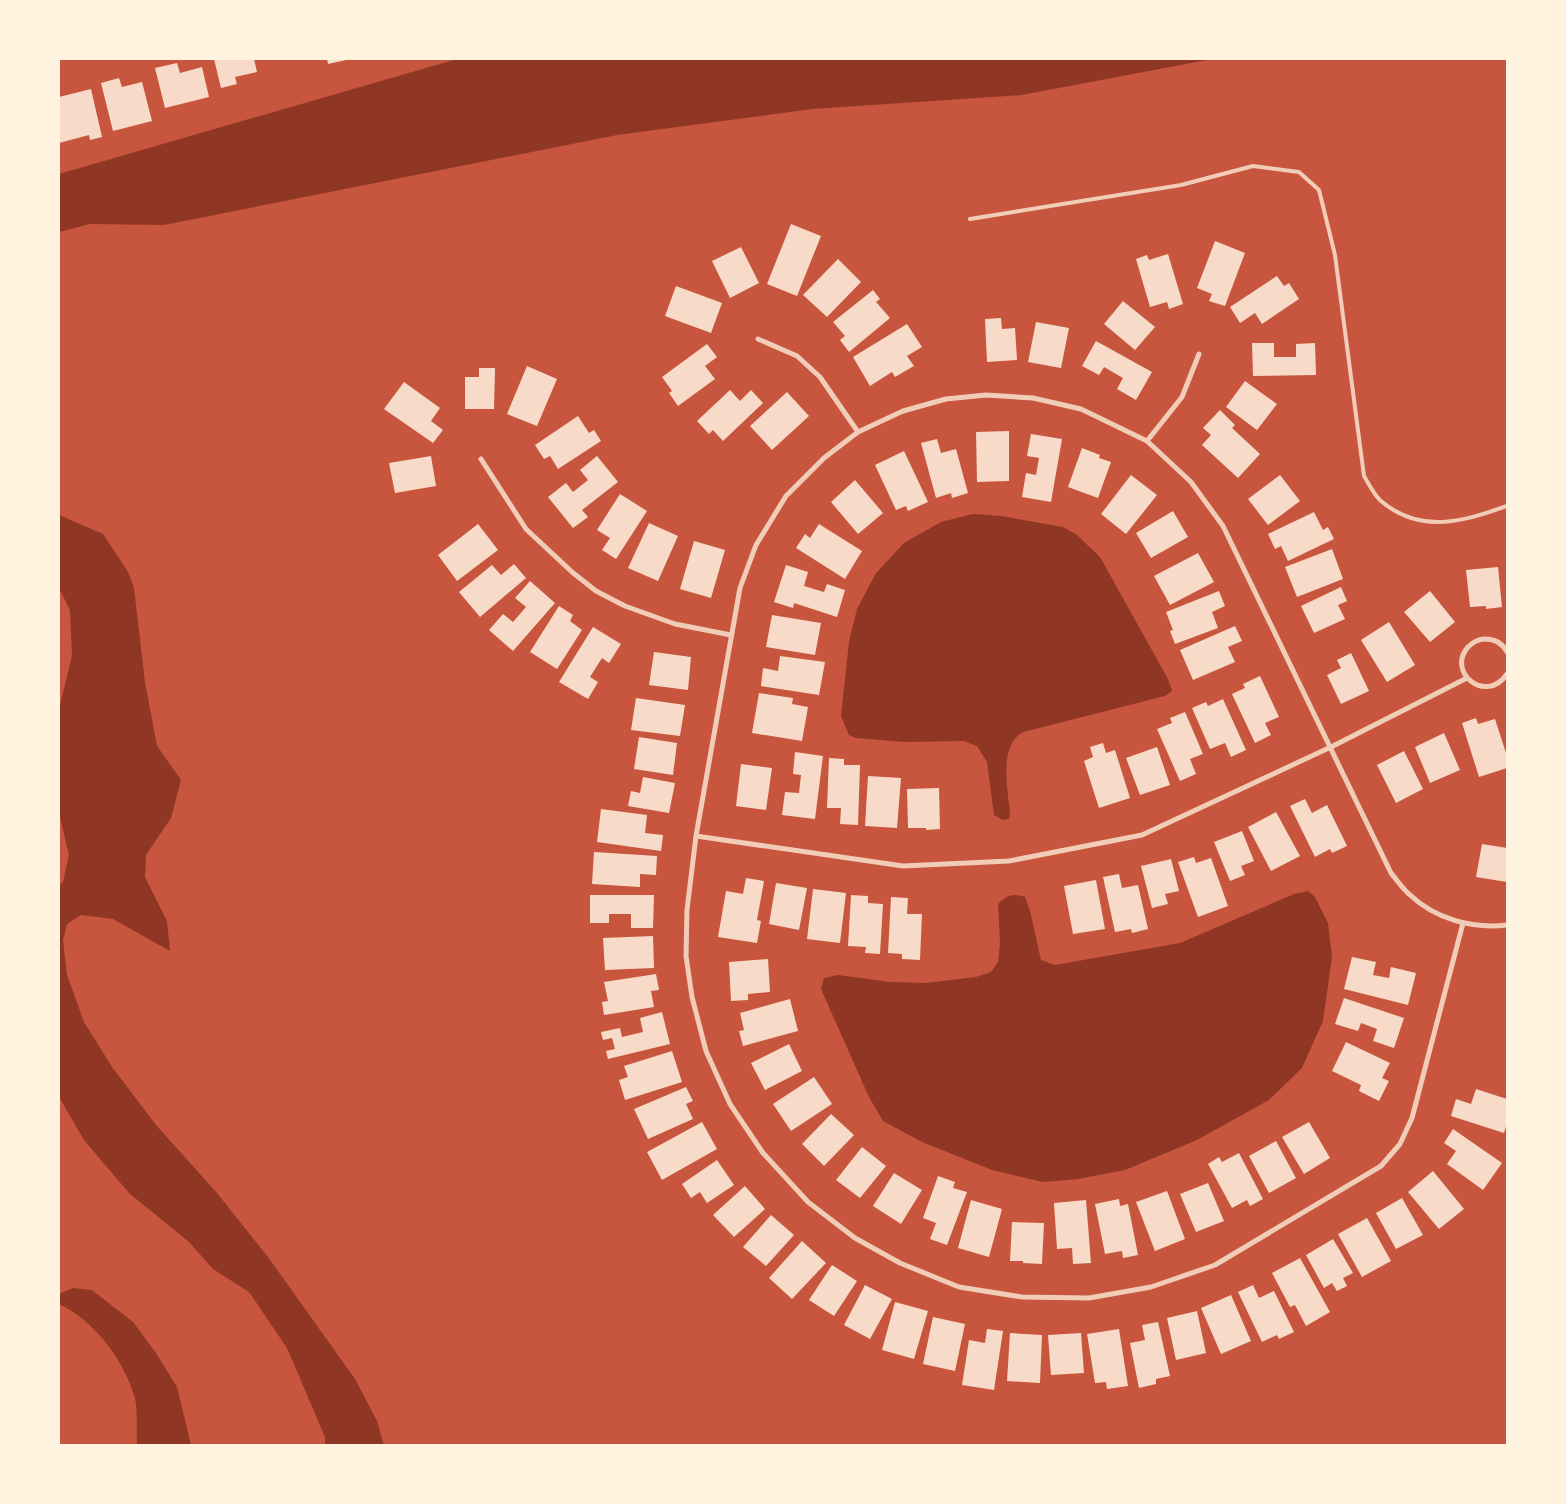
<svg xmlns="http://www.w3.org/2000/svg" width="1566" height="1504" viewBox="0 0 1566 1504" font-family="'IBM Plex Serif',serif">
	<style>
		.water { fill: #8f3625 }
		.building { fill: #f7dbc8 }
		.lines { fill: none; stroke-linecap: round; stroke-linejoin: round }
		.service { stroke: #f1ccb7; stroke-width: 4 }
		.minor { stroke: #f1ccb7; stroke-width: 5 }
	</style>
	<rect width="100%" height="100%" fill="#c8553d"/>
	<path class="water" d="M457 59H1212L1022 95 812 109 617 135 164 225 90 224 59 232V174Z
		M973 514 1001 516 1063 527 1077 535 1100 557 1168 679 1172 691 1165 696 1023 732C998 746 1008 790 1010 814L1009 819 1003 820 994 815 987 762 977 746 964 741 905 742 856 738 849 735 841 716 849 642 857 609 876 573 904 543 941 522Z
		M59 515 103 534 128 572 134 588 145 682 157 746 181 780 171 818 146 855 145 877 167 921 170 951 113 919 81 915 67 924 63 940 67 975 84 1022 112 1067 156 1125 217 1193 268 1257 355 1379 377 1421 384 1445H325V1437L287 1348 249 1292 213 1269 189 1242 129 1193 84 1140 59 1097V886L63 882 69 855 59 813V709L72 656 70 610 59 588Z
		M1308 891 1315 897 1328 923 1332 957 1323 1021 1302 1068 1269 1100 1197 1140 1125 1170 1078 1179 1043 1182 992 1170 922 1142 883 1121 869 1097 821 989 824 978 838 975 890 982 926 983 976 977 991 972 998 962 1000 943 998 904C1008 894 1012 894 1025 897L1030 911 1041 960 1055 965 1180 943 1294 894Z
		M73 1288 92 1290 133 1322 156 1353 177 1387 191 1445H137C136 1431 138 1412 135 1398 124 1360 95 1321 59 1304V1294Z"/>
	<path class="building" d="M214 59H254L257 72 235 77 237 84 221 88Z
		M327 59H346V60L328 64Z
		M177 63 180 73 202 67 209 97 165 108 155 68Z
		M119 78 122 87 142 82 152 121 113 131 101 83Z
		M91 89 102 137 90 140 89 135 59 143V97Z
		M791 224 821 236 797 296 767 284Z
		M1215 241 1245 253 1225 306 1209 301 1212 294 1197 288Z
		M741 247 759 283 730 298 712 261Z
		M1168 254 1183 304 1169 309 1167 302 1150 307 1136 259 1147 255 1149 260Z
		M838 259 861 282 827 317 803 295Z
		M1277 276 1284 286 1289 283 1299 299 1262 324 1255 313 1240 323 1230 307Z
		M676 286 722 303 711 333 665 316Z
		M873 290 880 299 876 302 890 318 849 352 840 340 845 336 833 322Z
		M1123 301 1155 327 1135 350 1104 324Z
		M1001 318 1002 329 1015 328 1017 360 987 362 985 319Z
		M1036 322 1069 328 1061 368 1028 362Z
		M907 324 922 347 907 356 914 366 895 377 892 372 870 386 853 357Z
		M1096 341 1152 372 1136 400 1117 389 1123 378 1104 367 1099 375 1082 366Z
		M1252 343H1274V357H1296V344L1315 343 1316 375 1253 376Z
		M707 344 717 357 705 366 715 379 678 406 669 393 672 391 662 377Z
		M527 366 557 379 537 426 507 414Z
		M479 368H495L494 409H465V377H479Z
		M1245 381 1277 404 1257 430 1226 407Z
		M404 382 440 408 431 421 443 430 433 443 384 409Z
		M730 390 740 401 751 390 763 403 723 441 713 430 709 434 697 421Z
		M787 392 809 416 772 450 750 426Z
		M1220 410 1235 425 1232 428 1260 454 1238 478 1202 445 1211 435 1203 428Z
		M578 416 589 433 594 430 601 441 558 469 550 456 544 459 535 445Z
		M1009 431V481L977 482 976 432Z
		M1031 434 1062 439 1051 502 1022 497 1026 473 1036 475 1039 458 1027 456Z
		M937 439 941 453 956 449 968 493 952 498 951 493 936 498 921 443Z
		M1082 448 1100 455 1099 458 1111 462 1098 498 1068 487Z
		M904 451 928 502 908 511 906 506 896 510 875 465Z
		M431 456 436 486 395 493 389 463Z
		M597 456 618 482 582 510 588 517 573 528 548 497 566 483 573 492 588 480 580 470Z
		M1131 475 1157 495 1126 534 1101 514Z
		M1280 475 1300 501 1268 525 1248 499Z
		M855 480 883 513 858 534 831 502Z
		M620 494 647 511 616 559 602 550 610 538 597 530Z
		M1173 511 1188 537 1151 558 1136 533Z
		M1314 512 1323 530 1328 527 1334 539 1288 561 1281 546 1275 549 1268 534Z
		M649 523 678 536 658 581 628 568Z
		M478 524 498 550 457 581 438 555Z
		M819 524 862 551 845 579 796 548 805 534 810 538Z
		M694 541 725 550 711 598 680 589Z
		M1332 549 1343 579 1297 597 1285 567Z
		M1198 553 1214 582 1170 605 1154 576Z
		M514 564 526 578 480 617 459 592 492 565 501 575Z
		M786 565 808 572 804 586 824 592 827 584 845 590 837 617 794 603 793 608 774 602Z
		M1498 567 1502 607 1486 609V606L1470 607 1466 570Z
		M530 581 555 603 513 651 489 630 503 614 513 622 526 607 515 598Z
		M1341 587 1347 601 1338 605 1345 619 1314 633 1301 606Z
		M1219 591 1225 606 1212 612 1218 628 1175 644 1170 631 1173 630 1166 612Z
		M1430 591 1455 622 1430 642 1404 612Z
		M559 606 573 615 570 621 582 630 557 669 530 652Z
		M772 615 821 623 815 655 766 647Z
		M1389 622 1415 665 1387 682 1361 640Z
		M1235 626 1242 641 1228 647 1235 662 1193 680 1180 650Z
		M593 627 621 644 609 663 602 658 590 677 598 682 588 699 559 682Z
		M654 652 691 657 688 690 649 685Z
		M1351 653 1369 691 1341 704 1327 675 1341 668 1337 660Z
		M780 656 825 662 819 695 761 686 763 668 778 671Z
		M1260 676 1279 717 1265 723 1271 735 1255 743 1232 694 1245 688 1243 684Z
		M759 693 793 698 792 704 808 707 802 741 752 733Z
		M636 698 685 705 680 736 631 730Z
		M1223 699 1246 750 1231 757 1225 743 1210 749 1192 708 1206 702 1208 706Z
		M1185 712 1203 754 1190 759 1196 774 1180 781 1157 729 1172 723 1170 718Z
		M1476 718 1478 724 1495 719 1507 756V768L1479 777 1462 723Z
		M1444 733 1460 770 1430 783 1415 747Z
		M639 737 677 743 673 775 634 769Z
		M1103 743 1106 753 1115 750 1130 798 1099 808 1084 761 1093 757 1090 747Z
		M1157 747 1170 785 1140 795 1126 758Z
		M1404 751 1423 789 1396 803 1377 765Z
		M795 752 823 756 815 819 782 815 785 792 799 793 801 775 793 774Z
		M829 758 844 759V765H860L858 825 840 824 841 808H827Z
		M741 764 772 768 766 810 736 806Z
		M868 776 901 778 897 828 865 826Z
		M643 777 675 783 669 813 628 806 631 791 640 793Z
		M939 788 940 829 926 830V828H908L907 789Z
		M1305 799 1312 813 1327 805 1347 846 1332 853 1330 849 1315 857 1290 806Z
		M601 809 647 815 645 833 663 835 661 851 597 842Z
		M1276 812 1300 856 1271 871 1248 827Z
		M1242 831 1254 861 1241 866 1245 875 1230 881 1214 842Z
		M1482 844 1507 848V882L1476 877Z
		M594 852 657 856 656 875 640 874V887L592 884Z
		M1194 857 1196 863 1211 858 1228 906 1198 917 1178 862Z
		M1171 859 1179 891 1165 894 1168 904 1152 908 1141 866Z
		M1119 874 1122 888 1138 885 1148 929 1132 933 1131 929 1115 932 1103 877Z
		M746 878 764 881 757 920 761 921 757 943 718 937 726 891 743 894Z
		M1096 880 1105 929 1073 934 1064 886Z
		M776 883 807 888 799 930 769 924Z
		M813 889 846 893 840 943 807 939Z
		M590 895H654L653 928H631V914H609V923H590Z
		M851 895 868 896V903L883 904 880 954 865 953 866 947 848 946Z
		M891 897 908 898 907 914H922L920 960 902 959V954L888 953Z
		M653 936 654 968 605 970 603 938Z
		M1352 957 1376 962 1373 975 1389 978 1391 967 1416 973 1408 1005 1344 989Z
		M768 959 770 992 748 994V1000L731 1001 729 962Z
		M656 974 659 990 651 991 654 1007 604 1015 602 1002 608 1001 604 982Z
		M1344 998 1404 1018 1394 1048 1373 1041 1377 1029 1361 1023 1358 1031 1335 1024Z
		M790 999 798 1031 743 1046 739 1031 744 1030 740 1013Z
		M662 1012 670 1044 608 1059 606 1051 615 1049 612 1038 603 1040 601 1032 620 1028 622 1037 643 1032 640 1018Z
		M1346 1042 1390 1063 1382 1078 1389 1081 1379 1101 1359 1091 1361 1085 1332 1071Z
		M789 1044 802 1071 765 1090 751 1063Z
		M672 1051 682 1082 625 1100 619 1080 628 1077 624 1066Z
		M814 1077 832 1104 791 1131 773 1104Z
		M686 1087 693 1101 686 1104 693 1119 648 1139 634 1109Z
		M1476 1089 1507 1099V1123L1504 1133 1451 1116 1456 1099 1471 1104Z
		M831 1114 854 1135 824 1166 802 1144Z
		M702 1122 717 1149 662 1180 647 1152Z
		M1309 1122 1330 1158 1304 1174 1282 1137Z
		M1453 1129 1502 1163 1483 1190 1447 1164 1456 1151 1444 1143Z
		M1276 1141 1296 1178 1269 1193 1249 1156Z
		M862 1147 886 1166 860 1198 836 1180Z
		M1239 1153 1263 1199 1250 1206 1247 1200 1232 1208 1208 1164 1219 1157 1222 1162Z
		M717 1160 734 1185 707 1203 700 1192 691 1198 682 1184Z
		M1433 1171 1464 1209 1439 1229 1408 1192Z
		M894 1173 922 1190 901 1224 873 1206Z
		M938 1176 955 1182 953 1188 967 1192 947 1245 930 1239 936 1223 923 1218Z
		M1208 1183 1224 1221 1196 1232 1180 1194Z
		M745 1186 765 1209 734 1237 713 1215Z
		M1167 1191 1185 1239 1155 1251 1136 1202Z
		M1402 1198 1423 1235 1396 1249 1376 1213Z
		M1119 1199 1120 1206 1128 1204 1138 1255 1123 1258 1122 1251 1105 1254 1095 1204Z
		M971 1200 1002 1209 989 1257 958 1248Z
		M1086 1200 1091 1263 1073 1264 1072 1248 1057 1249 1054 1203Z
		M771 1215 794 1235 766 1266 743 1247Z
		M1367 1218 1391 1261 1362 1277 1338 1234Z
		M1012 1222 1044 1223 1042 1264 1023 1263V1261H1010Z
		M1333 1239 1353 1273 1343 1278 1347 1286 1337 1291 1332 1283 1324 1288 1306 1255Z
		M802 1241 826 1263 792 1299 769 1278Z
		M1300 1258 1330 1312 1306 1326 1295 1305 1290 1307 1272 1273Z
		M832 1265 857 1281 834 1316 809 1300Z
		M865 1285 892 1299 870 1339 844 1325Z
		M1253 1285 1259 1298 1274 1291 1294 1332 1279 1339 1277 1335 1262 1342 1238 1292Z
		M1231 1295 1251 1341 1221 1354 1201 1308Z
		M895 1302 928 1311 914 1359 882 1350Z
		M1197 1311 1206 1353 1176 1360 1167 1318Z
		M933 1317 965 1324 955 1371 923 1364Z
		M1158 1322 1170 1376 1156 1379V1384L1139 1388 1130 1343 1145 1340 1142 1325Z
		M987 1329 1003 1331 994 1390 962 1385 969 1340 985 1343Z
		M1119 1329 1128 1386 1107 1389 1106 1382 1095 1383 1087 1334Z
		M1010 1333 1042 1335 1040 1383 1007 1381Z
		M1081 1333 1084 1373 1051 1375 1048 1335Z"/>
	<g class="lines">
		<path class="service" d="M970 219 1181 185 1253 166 1299 172 1319 190 1335 255 1364 476C1369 484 1374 495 1381 501 1421 535 1464 521 1507 506"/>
		<path class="minor" d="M758 339 797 356 820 377 858 432
			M1147 441 1182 397 1199 354
			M481 459 526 529 572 572 596 591 625 606 675 624 731 635
			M1507 652C1503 644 1495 639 1485 639 1479 639 1473 642 1468 647 1446 672 1486 705 1507 674
			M696 836 903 866 1009 861 1142 835 1331 747 1467 678
			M1463 923 1412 1118 1400 1144 1381 1166 1215 1265 1151 1287 1089 1298 1022 1297 959 1287 900 1263 855 1238 808 1202 763 1153 730 1104 706 1051 692 997 686 956 687 910 696 836 740 588 756 545 786 496 824 458 858 432 903 411 946 399 986 395 1033 398 1081 409 1147 441 1191 482 1223 526 1391 873C1397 880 1402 888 1409 894 1435 919 1472 929 1507 925"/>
	</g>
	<rect width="1566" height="1504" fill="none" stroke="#fff3e0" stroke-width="120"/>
</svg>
